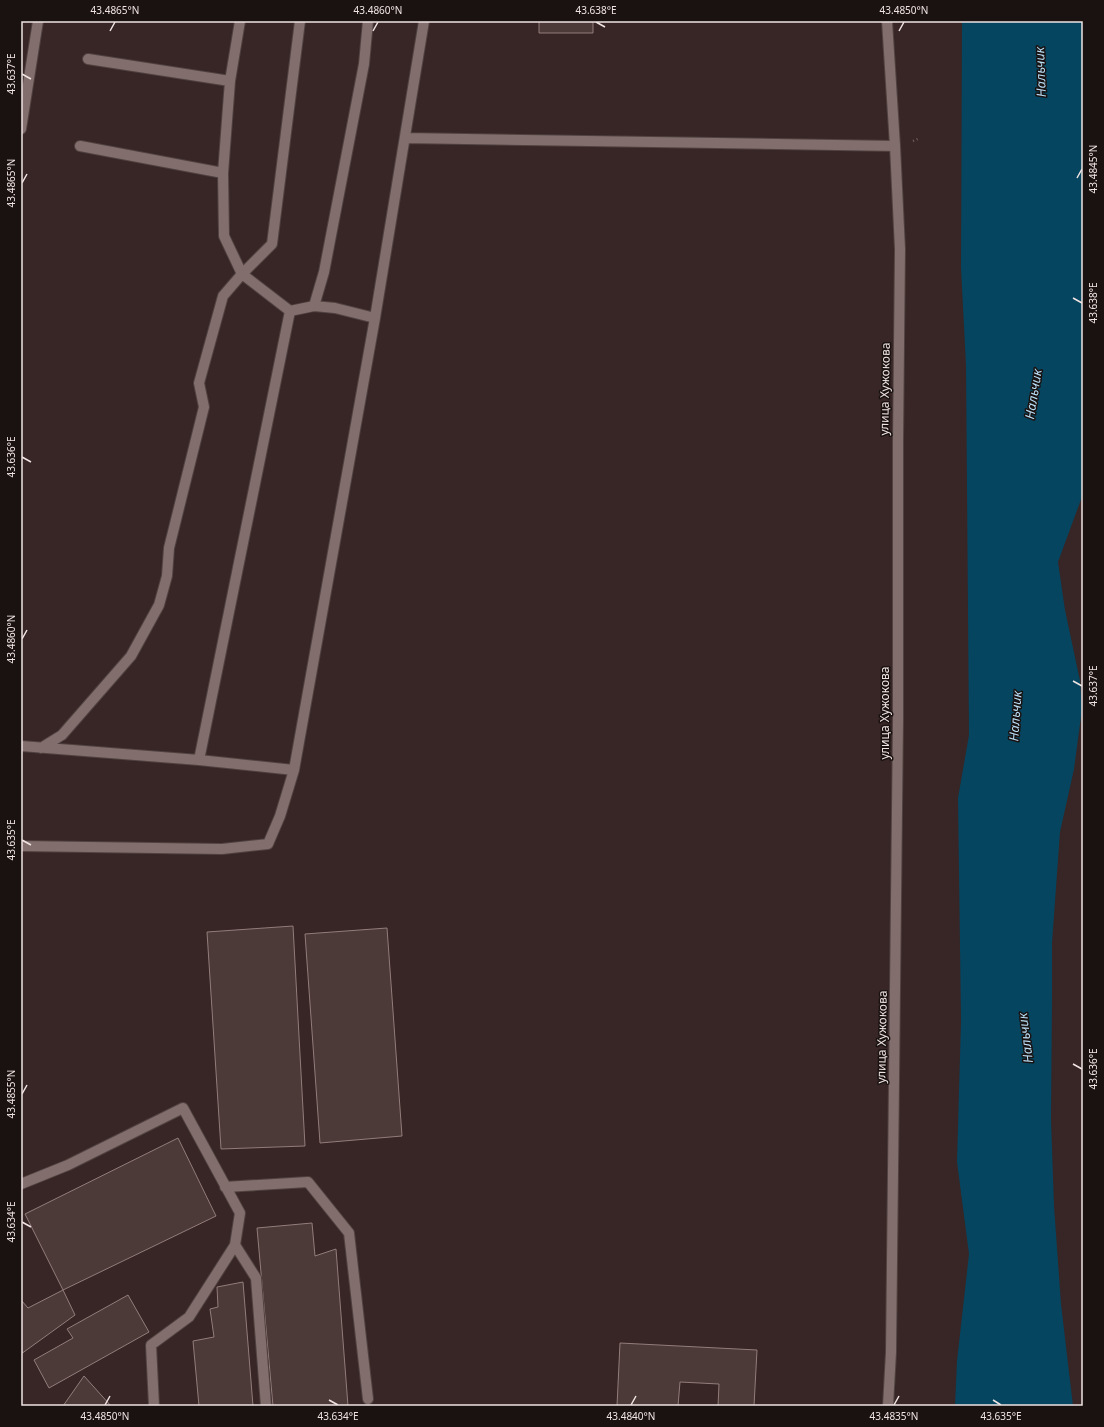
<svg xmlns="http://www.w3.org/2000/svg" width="1104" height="1427" viewBox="0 0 1104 1427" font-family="'Noto Sans',sans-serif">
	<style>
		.water { fill: #064560 }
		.building { fill: #4c3a39; stroke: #927d7b }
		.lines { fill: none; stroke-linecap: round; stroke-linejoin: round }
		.lane-casing { stroke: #504241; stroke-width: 12 }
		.street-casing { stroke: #504241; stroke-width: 12 }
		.path { stroke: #716261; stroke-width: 2.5; stroke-dasharray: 1 3; stroke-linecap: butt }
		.lane { stroke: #826e6c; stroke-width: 10 }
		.street { stroke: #826e6c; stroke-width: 10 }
		.ticks { fill: none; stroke: #f0e4e3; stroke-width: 1.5 }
		.labels { text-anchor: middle; stroke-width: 3; stroke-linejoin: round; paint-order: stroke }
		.street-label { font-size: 12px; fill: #f0e4e3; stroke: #191211 }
		.water-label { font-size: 13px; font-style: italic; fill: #b9ddf4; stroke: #191211 }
		.neatline { fill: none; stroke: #f0e4e3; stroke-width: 1.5 }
		.ticks-label { font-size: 10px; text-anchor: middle; fill: #f0e4e3 }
	</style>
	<rect width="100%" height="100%" fill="#372625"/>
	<path class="water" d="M962 21H1083V494L1058 562 1065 610 1080 681 1082 709 1074 769 1060 832 1052 943V996L1051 1120 1054 1206 1061 1304 1073 1406H955L957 1361 969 1254 957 1162 961 1021 958 798 969 735 966 365 961 268Z"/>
	<path class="building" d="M539 21H593V33H539Z
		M293 926 305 1146 221 1149 207 932Z
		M387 928 402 1136 320 1143 305 934Z
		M178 1138 216 1216 63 1290 25 1214Z
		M312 1223 315 1256 336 1249 348 1406H273L257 1228Z
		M243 1282 253 1406H199L193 1341 214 1337 210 1309 218 1307 217 1287Z
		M63 1290 75 1315 21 1354V1300L28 1308Z
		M128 1295 149 1332 49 1388 34 1360 73 1338 67 1329Z
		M620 1343 757 1350 754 1406H718L719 1384 680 1382 678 1406H617Z
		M84 1376 111 1406H63Z"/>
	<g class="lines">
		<defs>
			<path id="lane" d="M88 59 230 81
				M405 138 895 146
				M80 146 223 173
				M314 306 335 308 375 318
				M290 311 242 274 272 244 300 21
				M21 746 199 760 294 770 280 816 268 844 222 849 21 846
				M41 748 62 735 131 656 159 605 167 576 169 548 204 407 199 383 223 296 242 274 224 236 223 173 230 81 240 21
				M199 760 290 311 314 306 324 272 364 64 368 21
				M294 770 375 318 424 21
				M21 1184 68 1165 183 1108 240 1213 235 1245 189 1317 151 1345 154 1406
				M225 1187 308 1182 349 1233 368 1399
				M235 1245 256 1278 266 1406"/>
			<path id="street" d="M887 21 895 146 900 249 898 441V720L891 1352 888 1406
				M21 129 38 21"/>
		</defs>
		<use href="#lane" class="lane-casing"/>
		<use href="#street" class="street-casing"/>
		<path class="path" d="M913 141 920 138"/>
		<use href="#lane" class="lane"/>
		<use href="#street" class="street"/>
	</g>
	<path class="ticks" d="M596 22 605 27M110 31 115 22M373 31 378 22M899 31 904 22M22 74 31 79M1077 178 1082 169M22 183 27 174M1073 298 1082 303M22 457 31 462M22 639 27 630M1073 681 1082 686M22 840 31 845M1073 1064 1082 1069M22 1094 27 1085M22 1222 31 1227M329 1400 338 1405M993 1400 1001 1405M105 1405 110 1396M631 1405 636 1396M894 1405 899 1396"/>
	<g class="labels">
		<g class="street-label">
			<text transform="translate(885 389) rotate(-89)" y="4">улица Хужокова</text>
			<text transform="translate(885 713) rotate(-90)" y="4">улица Хужокова</text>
			<text transform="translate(882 1037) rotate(-89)" y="4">улица Хужокова</text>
		</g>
		<g class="water-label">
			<text transform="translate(1040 72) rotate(-92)" y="5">Нальчик</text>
			<text transform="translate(1033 394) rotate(-81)" y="5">Нальчик</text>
			<text transform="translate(1015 716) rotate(-86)" y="5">Нальчик</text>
			<text transform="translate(1025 1038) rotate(-97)" y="5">Нальчик</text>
		</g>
	</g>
	<rect width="1104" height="1427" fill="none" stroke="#191211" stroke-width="44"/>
	<rect x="22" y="22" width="1060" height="1383" class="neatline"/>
	<g class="ticks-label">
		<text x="115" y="14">43.4865°N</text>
		<text x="378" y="14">43.4860°N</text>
		<text x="596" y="14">43.638°E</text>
		<text x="904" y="14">43.4850°N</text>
		<text transform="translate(11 74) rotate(-90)" y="4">43.637°E</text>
		<text transform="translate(1093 169) rotate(-90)" y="4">43.4845°N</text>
		<text transform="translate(11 183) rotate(-90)" y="4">43.4865°N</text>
		<text transform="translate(1093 303) rotate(-90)" y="4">43.638°E</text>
		<text transform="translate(11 457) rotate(-90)" y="4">43.636°E</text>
		<text transform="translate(11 639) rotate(-90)" y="4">43.4860°N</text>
		<text transform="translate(1093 686) rotate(-90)" y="4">43.637°E</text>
		<text transform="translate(11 840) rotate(-90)" y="4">43.635°E</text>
		<text transform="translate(1093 1069) rotate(-90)" y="4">43.636°E</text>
		<text transform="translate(11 1094) rotate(-90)" y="4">43.4855°N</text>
		<text transform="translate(11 1222) rotate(-90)" y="4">43.634°E</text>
		<text x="105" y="1420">43.4850°N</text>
		<text x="338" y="1420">43.634°E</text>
		<text x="631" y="1420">43.4840°N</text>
		<text x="894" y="1420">43.4835°N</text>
		<text x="1001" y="1420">43.635°E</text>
	</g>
</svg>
